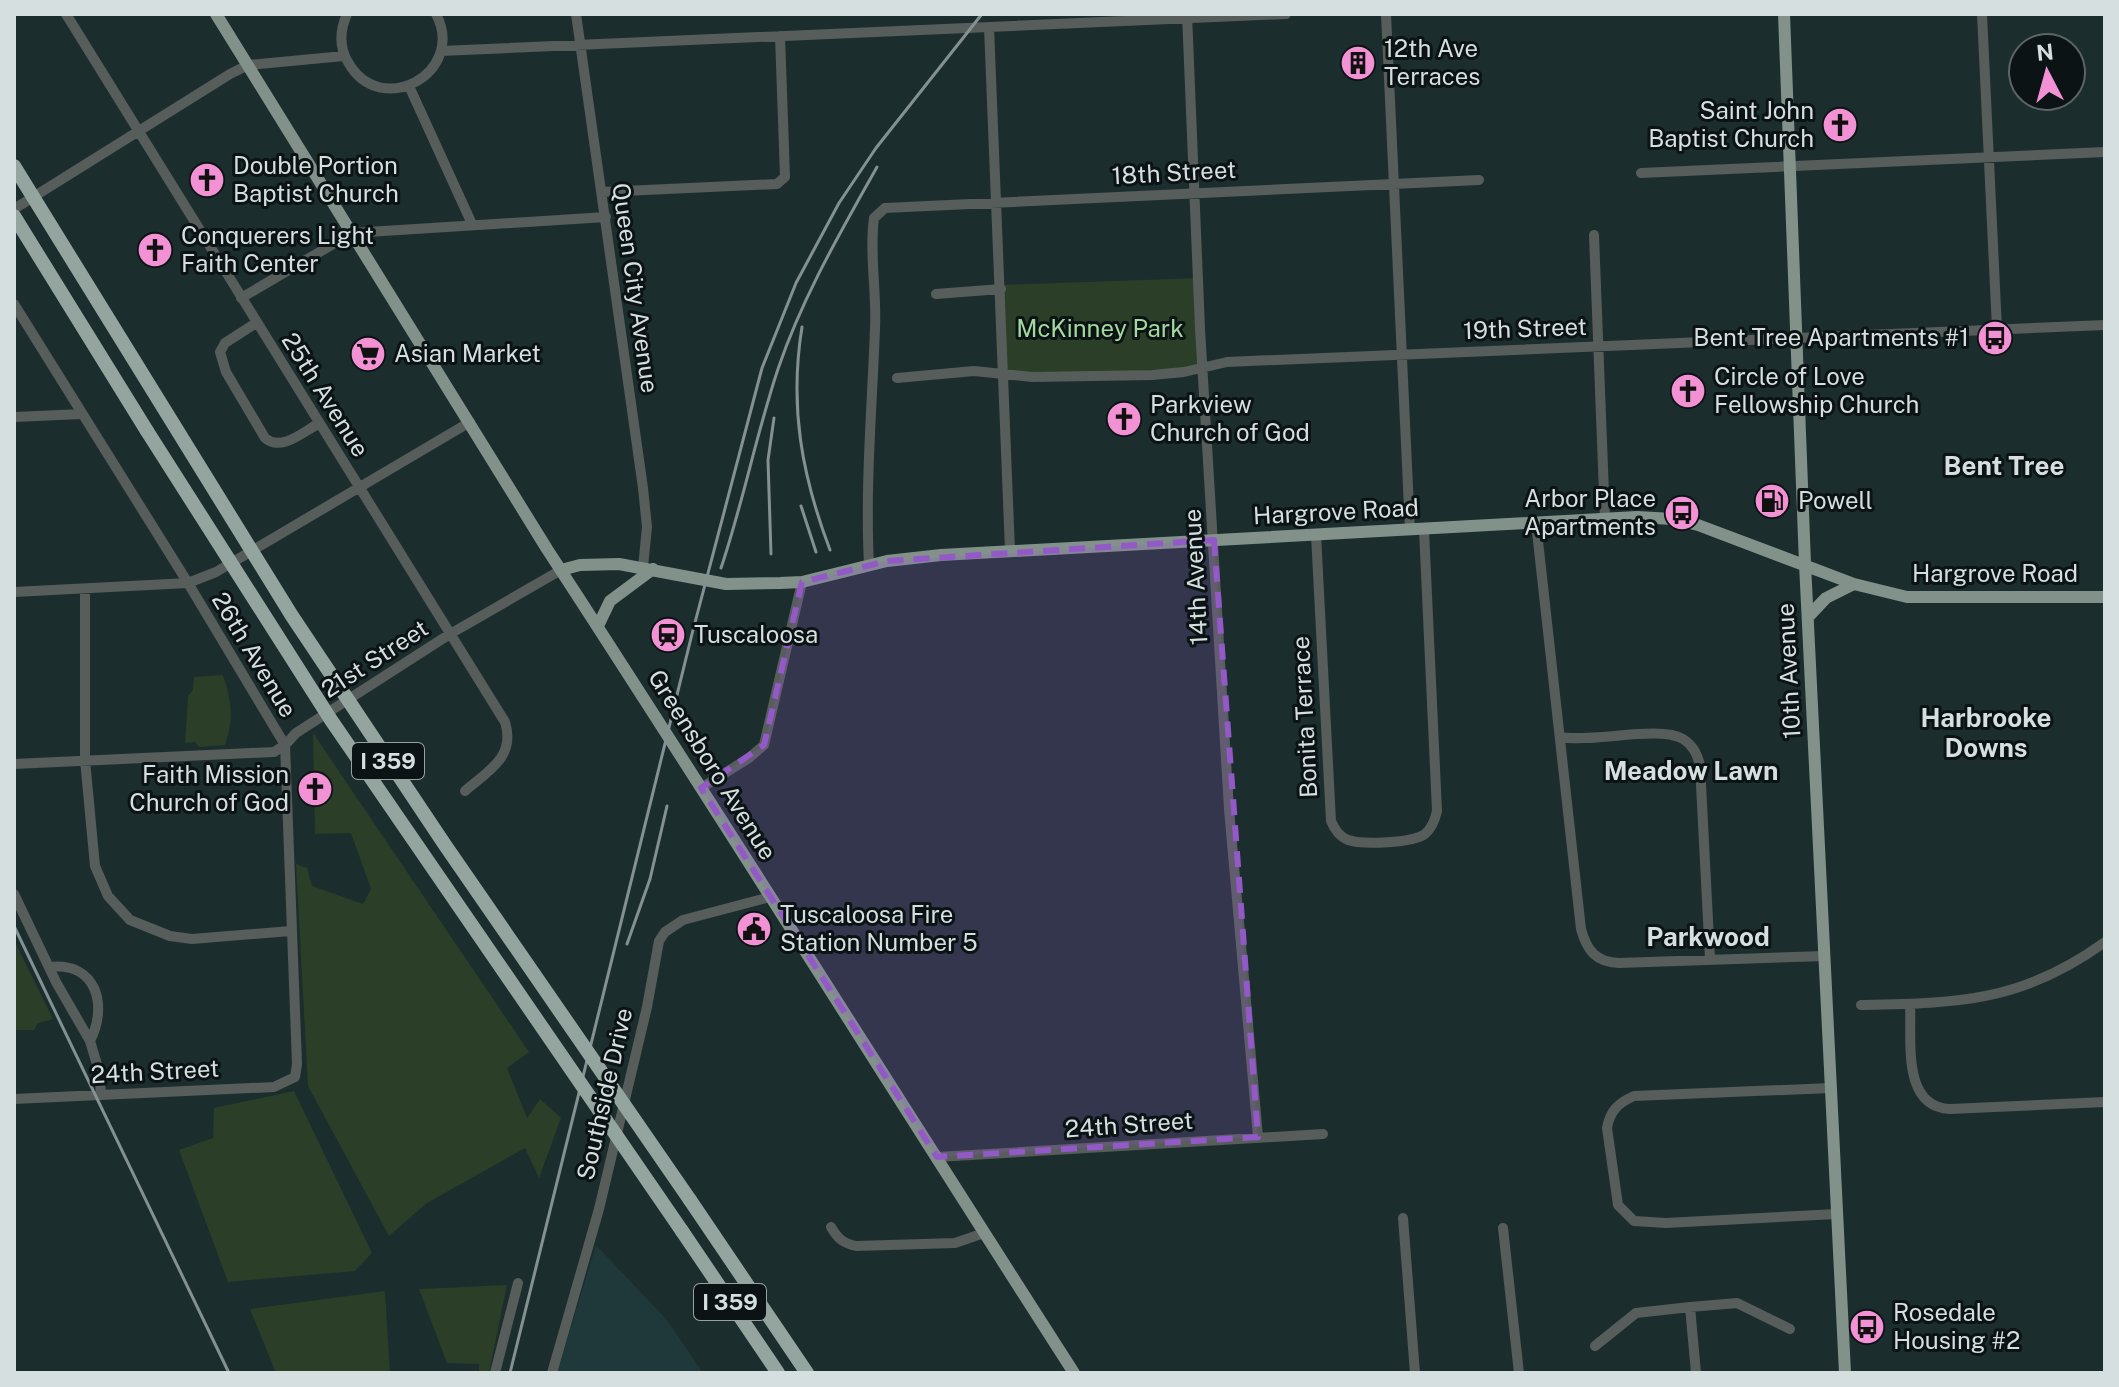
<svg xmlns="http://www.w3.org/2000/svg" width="2119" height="1387" viewBox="0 0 2119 1387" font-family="'Public Sans',sans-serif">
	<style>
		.built { fill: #1f3839 }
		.green { fill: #2a3e28 }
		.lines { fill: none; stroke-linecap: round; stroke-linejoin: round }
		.minor { stroke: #565d5b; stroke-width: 10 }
		.major { stroke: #83918b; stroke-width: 12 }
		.highway { stroke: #94a59f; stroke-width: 14 }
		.rail { stroke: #849192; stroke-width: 3 }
		.highway-bridge { stroke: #94a59f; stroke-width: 14 }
		.marked { fill: #9259c7; fill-opacity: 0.2; stroke: #9259c7; stroke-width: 6; stroke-dasharray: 16 10; stroke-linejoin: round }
		.labels { text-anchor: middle; stroke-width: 6; stroke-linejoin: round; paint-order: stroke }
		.shield { fill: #0c1314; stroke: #99a2a3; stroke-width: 2 }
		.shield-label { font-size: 22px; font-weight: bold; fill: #d5dfe0 }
		.poi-label { font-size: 24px; fill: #d5dfe0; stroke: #0c1314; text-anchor: start }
		.street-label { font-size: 24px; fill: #d5dfe0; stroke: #0c1314 }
		.park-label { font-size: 24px; fill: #a2da9e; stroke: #0c1314 }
		.neighbourhood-label { font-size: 26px; font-weight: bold; fill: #d5dfe0; stroke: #0c1314 }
	</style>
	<rect width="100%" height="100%" fill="#1c2d2d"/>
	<path class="built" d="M596 1245 667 1320 703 1373H557Z"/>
	<path class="green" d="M1199 278 1203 368 1004 375 1000 285Z
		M223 675C232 703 234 717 225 745L199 747 195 742 185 743 188 696 193 690 194 677Z
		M313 733 529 1052 507 1068 527 1118 540 1099 561 1118 539 1178 525 1148 427 1203 389 1236 308 1086 296 864 307 868 312 886 363 904 371 889 351 833 315 834Z
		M14 940 53 1019 38 1023 34 1030H14Z
		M294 1091 372 1253 355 1271 228 1282 179 1150 213 1138 214 1108Z
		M507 1285 489 1373H479V1364L447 1363 419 1289Z
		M385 1291 390 1373H276L250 1309Z"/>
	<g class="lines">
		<path class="minor" d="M66 14 505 722C516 757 488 771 465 791
			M347 14C340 30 339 47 348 62 380 120 467 73 436 14
			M576 14 643 488 647 527 643 567
			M1187 14 1200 329 1229 809 1258 1137
			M1386 14 1410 530
			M1982 14 1997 329
			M989 27 1010 551
			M441 51 1286 14
			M409 86 472 224
			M1641 173 2105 152
			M602 192 777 184 785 177 780 36
			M14 209 230 74 248 65 344 56
			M1594 235 1605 519
			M936 294 1001 289
			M241 298 352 233 606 217
			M14 304 188 583 285 745 297 1064 295 1077 274 1087 14 1099
			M256 323 225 343 220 352 226 372 265 438C281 452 303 432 318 424
			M897 378 974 371 1032 377 1152 375 1184 372 1227 362 2105 325
			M14 417 82 414
			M1536 523 1581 929C1587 951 1596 962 1619 963L1825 956
			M1316 535 1331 821C1335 830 1339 836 1348 840 1362 845 1413 843 1425 834 1432 828 1435 820 1437 811L1424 530
			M869 565C865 486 872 408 875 329 877 292 869 254 874 218L885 208 1479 180
			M85 589V760L95 866 108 896 130 920 170 936 192 939 291 931
			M14 592 188 583 216 572 470 422
			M1560 737C1593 743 1659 725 1683 739 1693 745 1697 754 1700 765L1710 959
			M14 764 274 752 285 745 296 733 450 634 561 570
			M701 788 749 758 764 745 802 582
			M14 894 56 982 90 1041 99 1071 101 1094
			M50 967C97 962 108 1006 90 1041
			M1910 1004C1912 1039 1901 1107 1950 1109L2105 1102
			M1861 1005C1960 1003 2022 1002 2105 942
			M1831 1088 1634 1096C1618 1103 1610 1111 1607 1128L1618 1205 1634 1221 1666 1223 1837 1214
			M937 1157 1323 1134
			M1403 1218 1415 1373
			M831 1227C838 1239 843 1243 856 1246L955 1243 984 1233
			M1503 1228 1519 1373
			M1690 1307 1696 1373
			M1595 1346 1636 1313 1690 1307 1737 1303 1790 1329
			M495 1373 518 1283
			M552 1373 599 1209 647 1007 659 941 665 932 683 920 770 897"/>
		<path class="major" d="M216 14 547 549C725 822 898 1099 1074 1373
			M1784 14 1805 564 1845 1373
			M561 570 580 565 619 564 726 584 780 583 802 582 887 561 941 555 1637 517 1673 519 1698 525 1854 584 1907 597H2105
			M1808 617 1826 598 1854 584
			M599 624 610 601 653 569"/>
		<path class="highway" d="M14 216 147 431
			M690 1200 807 1373
			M682 1231 778 1373"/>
		<path class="rail" d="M802 327C789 407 802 476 830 550
			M801 506 816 552
			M771 554 768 460 774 418
			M721 568C743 503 756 435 778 369 802 298 840 233 877 167
			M14 926 229 1373
			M627 944 650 879 667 806
			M510 1373 692 634 762 368 796 283 839 203 876 148 982 14"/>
		<path class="highway-bridge" d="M14 166 292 616 445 845 690 1200
			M147 431 331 720 682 1231"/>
	</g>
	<path class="marked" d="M1214 540 1258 1137 937 1157 701 788 764 745 802 582 887 561Z"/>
	<defs>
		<symbol id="building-disc" viewBox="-11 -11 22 22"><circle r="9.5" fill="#f391d5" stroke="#0c1314"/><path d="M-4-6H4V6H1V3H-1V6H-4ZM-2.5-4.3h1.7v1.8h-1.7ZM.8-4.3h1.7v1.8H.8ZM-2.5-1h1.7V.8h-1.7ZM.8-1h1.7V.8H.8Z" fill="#111"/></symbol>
		<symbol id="church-disc" viewBox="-11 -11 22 22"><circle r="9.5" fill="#f391d5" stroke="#0c1314"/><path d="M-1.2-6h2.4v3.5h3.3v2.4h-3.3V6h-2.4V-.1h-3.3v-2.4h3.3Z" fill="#111"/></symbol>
		<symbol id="bus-disc" viewBox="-11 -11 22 22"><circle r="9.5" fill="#f391d5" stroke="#0c1314"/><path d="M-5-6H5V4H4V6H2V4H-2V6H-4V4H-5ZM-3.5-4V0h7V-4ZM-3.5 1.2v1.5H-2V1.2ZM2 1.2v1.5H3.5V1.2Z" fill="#111"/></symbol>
		<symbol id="supermarket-disc" viewBox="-11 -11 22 22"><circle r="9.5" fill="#f391d5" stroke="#0c1314"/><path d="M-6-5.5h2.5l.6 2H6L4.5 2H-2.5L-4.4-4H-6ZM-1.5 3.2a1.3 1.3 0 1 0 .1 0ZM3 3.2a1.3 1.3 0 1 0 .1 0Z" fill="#111"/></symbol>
		<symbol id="fuel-disc" viewBox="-11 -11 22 22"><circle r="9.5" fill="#f391d5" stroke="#0c1314"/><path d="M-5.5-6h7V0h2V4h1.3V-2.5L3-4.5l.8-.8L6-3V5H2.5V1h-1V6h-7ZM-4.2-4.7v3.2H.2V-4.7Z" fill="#111"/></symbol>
		<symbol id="station-disc" viewBox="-11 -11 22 22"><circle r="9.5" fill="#f391d5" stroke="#0c1314"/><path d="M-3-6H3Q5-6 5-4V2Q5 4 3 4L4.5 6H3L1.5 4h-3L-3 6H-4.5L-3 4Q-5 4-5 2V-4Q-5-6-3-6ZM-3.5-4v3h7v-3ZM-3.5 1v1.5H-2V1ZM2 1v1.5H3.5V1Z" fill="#111"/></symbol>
		<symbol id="civic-disc" viewBox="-11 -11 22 22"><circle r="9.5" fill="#f391d5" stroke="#0c1314"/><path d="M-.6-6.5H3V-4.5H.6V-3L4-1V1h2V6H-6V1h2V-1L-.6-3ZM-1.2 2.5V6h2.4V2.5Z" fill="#111"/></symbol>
	</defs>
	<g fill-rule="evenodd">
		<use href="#building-disc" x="1338" y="43" width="40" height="40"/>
		<use href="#church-disc" x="1820" y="105" width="40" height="40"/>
		<use href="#church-disc" x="187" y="160" width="40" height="40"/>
		<use href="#church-disc" x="135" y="230" width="40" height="40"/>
		<use href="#bus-disc" x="1975" y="318" width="40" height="40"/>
		<use href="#supermarket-disc" x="348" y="334" width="40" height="40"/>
		<use href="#church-disc" x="1668" y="371" width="40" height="40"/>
		<use href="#church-disc" x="1104" y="399" width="40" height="40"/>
		<use href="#fuel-disc" x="1752" y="481" width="40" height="40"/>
		<use href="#bus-disc" x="1662" y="493" width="40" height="40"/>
		<use href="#station-disc" x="648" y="615" width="40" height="40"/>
		<use href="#church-disc" x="295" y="769" width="40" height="40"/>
		<use href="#civic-disc" x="734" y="909" width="40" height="40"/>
		<use href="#bus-disc" x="1847" y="1307" width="40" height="40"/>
	</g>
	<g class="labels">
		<g class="shield">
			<rect x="352" y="743" width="72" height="36" rx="6"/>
			<rect x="694" y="1284" width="72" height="36" rx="6"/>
		</g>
		<g class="shield-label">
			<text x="388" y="769">I 359</text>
			<text x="730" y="1310">I 359</text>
		</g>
		<g class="poi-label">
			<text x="1384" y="57">12th Ave<tspan x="1384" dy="28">Terraces</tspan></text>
			<text x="1814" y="119" text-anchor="end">Saint John<tspan x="1814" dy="28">Baptist Church</tspan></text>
			<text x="233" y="174">Double Portion<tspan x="233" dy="28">Baptist Church</tspan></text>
			<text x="181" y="244">Conquerers Light<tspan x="181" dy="28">Faith Center</tspan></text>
			<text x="1969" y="346" text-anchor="end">Bent Tree Apartments #1</text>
			<text x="394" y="362">Asian Market</text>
			<text x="1714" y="385">Circle of Love<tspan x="1714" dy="28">Fellowship Church</tspan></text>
			<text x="1150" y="413">Parkview<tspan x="1150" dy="28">Church of God</tspan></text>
			<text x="1656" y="507" text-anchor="end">Arbor Place<tspan x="1656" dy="28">Apartments</tspan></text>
			<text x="1798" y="509">Powell</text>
			<text x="694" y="643">Tuscaloosa</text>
			<text x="289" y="783" text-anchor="end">Faith Mission<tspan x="289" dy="28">Church of God</tspan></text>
			<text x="780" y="923">Tuscaloosa Fire<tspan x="780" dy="28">Station Number 5</tspan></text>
			<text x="1893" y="1321">Rosedale<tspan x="1893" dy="28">Housing #2</tspan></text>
		</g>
		<g class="street-label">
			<text transform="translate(1174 173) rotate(-3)" y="8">18th Street</text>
			<text transform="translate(635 288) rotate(82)" y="8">Queen City Avenue</text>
			<text transform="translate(1525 329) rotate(-2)" y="8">19th Street</text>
			<text transform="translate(325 395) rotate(58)" y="8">25th Avenue</text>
			<text transform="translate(1336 512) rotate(-3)" y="8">Hargrove Road</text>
			<text x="1995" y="582">Hargrove Road</text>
			<text transform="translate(1196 577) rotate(-93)" y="8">14th Avenue</text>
			<text transform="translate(254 655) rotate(59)" y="8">26th Avenue</text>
			<text transform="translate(375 659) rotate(-33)" y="8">21st Street</text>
			<text transform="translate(1789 671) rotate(-93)" y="8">10th Avenue</text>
			<text transform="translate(1305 717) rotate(-93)" y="8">Bonita Terrace</text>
			<text transform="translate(712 765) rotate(58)" y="8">Greensboro Avenue</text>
			<text transform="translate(155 1072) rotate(-3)" y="8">24th Street</text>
			<text transform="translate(605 1094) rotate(-77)" y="8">Southside Drive</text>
			<text transform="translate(1129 1125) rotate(-4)" y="8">24th Street</text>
		</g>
		<g class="park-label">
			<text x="1100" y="337">McKinney Park</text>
		</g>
		<g class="neighbourhood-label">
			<text x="2004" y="475">Bent Tree</text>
			<text x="1986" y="727">Harbrooke<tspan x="1986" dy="30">Downs</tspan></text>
			<text x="1691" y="780">Meadow Lawn</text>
			<text x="1708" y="946">Parkwood</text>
		</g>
	</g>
	<rect width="2119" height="1387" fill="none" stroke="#d5dfe0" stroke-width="32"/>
	<g transform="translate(2047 72) rotate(354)"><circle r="38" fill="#0c1314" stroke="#5c6566" stroke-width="2"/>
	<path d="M0-6L14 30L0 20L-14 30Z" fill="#f391d5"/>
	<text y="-12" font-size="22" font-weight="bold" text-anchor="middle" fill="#d5dfe0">N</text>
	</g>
</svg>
